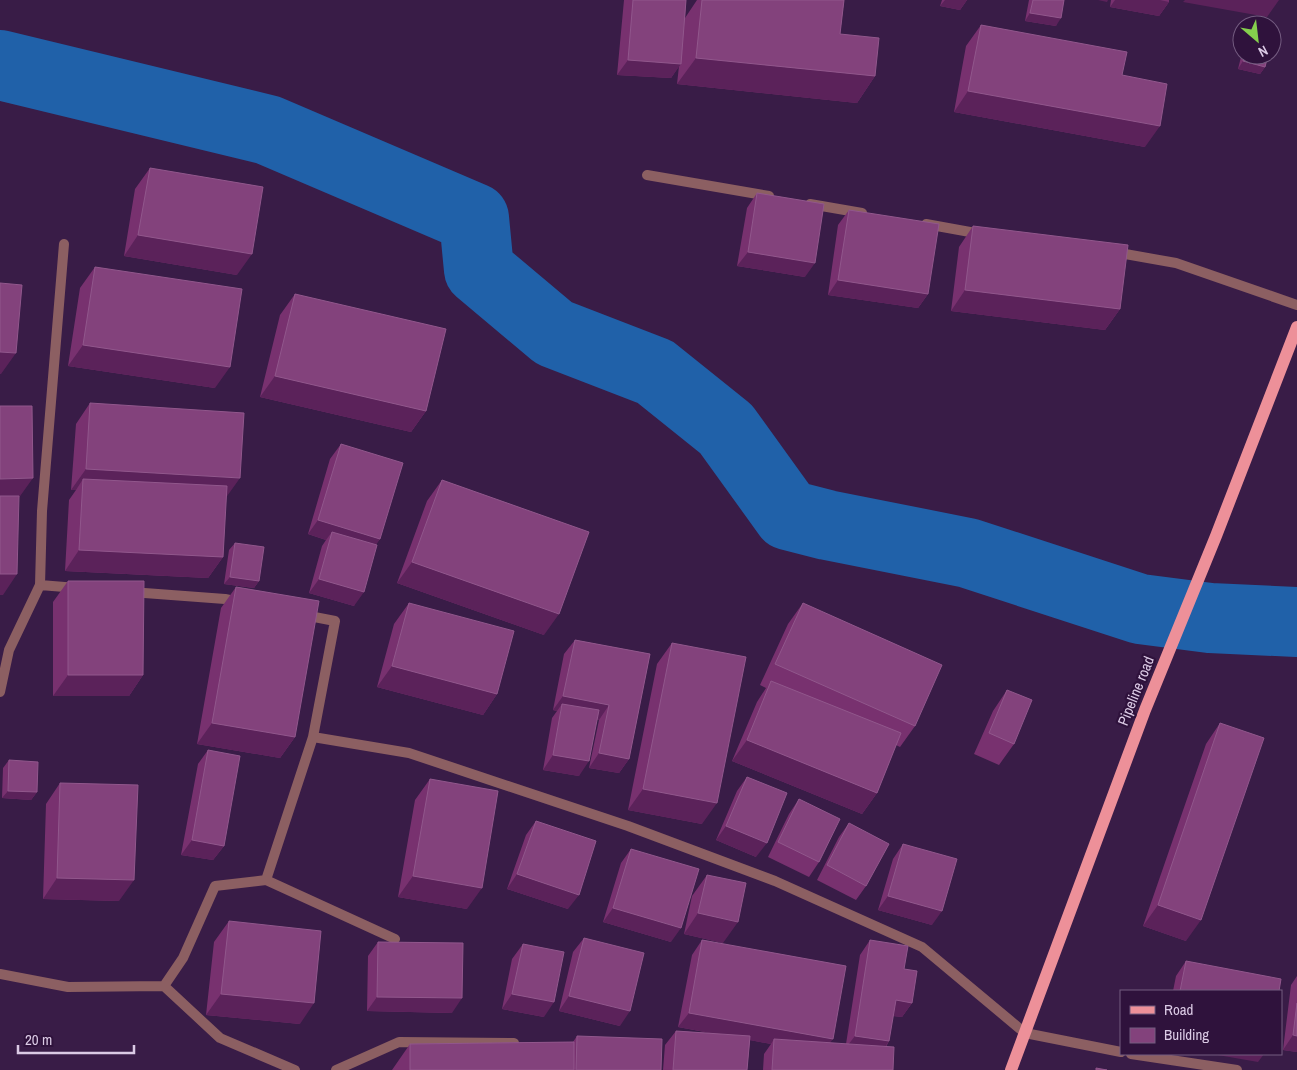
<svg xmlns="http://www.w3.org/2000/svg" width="1297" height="1070" viewBox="0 0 1297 1070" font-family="'Archivo Narrow',sans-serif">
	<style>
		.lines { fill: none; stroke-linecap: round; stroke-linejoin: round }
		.river { stroke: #2061a9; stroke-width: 70 }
		.street { stroke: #8c5f62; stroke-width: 10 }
		.primary { stroke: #ed9099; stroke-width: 12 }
		.wall { fill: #78316f }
		.shaded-wall { fill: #5b225a }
		.building { fill: #83427c; stroke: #91578c }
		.labels { text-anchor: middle; stroke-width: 4.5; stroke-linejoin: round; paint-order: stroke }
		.street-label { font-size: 15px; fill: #dbcae5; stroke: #2f123c }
	</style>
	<rect width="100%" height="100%" fill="#391c47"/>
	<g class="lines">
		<path class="river" d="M0 65 268 130 474 218 479 270 554 333 655 372 726 429 788 515 827 525 968 553 1140 609 1210 618 1297 622"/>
		<path class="street" d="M647 175 769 196
			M810 204 862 213
			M926 224 981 234
			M1114 252 1176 263 1297 305
			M40 585 77 588
			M131 592 225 599 239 602
			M0 692 9 650 40 585 42 511 64 244
			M313 737 409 753 628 826 775 881 922 947 1025 1033 1121 1052
			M266 880 313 737 335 621 304 615
			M0 974 68 987 164 986 220 1038 295 1070
			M164 986 183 958 215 886 266 880 395 939
			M1131 1054 1237 1070
			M336 1070 399 1042 514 1043"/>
		<path class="primary" d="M1011 1070 1145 710 1216 536 1297 327"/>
	</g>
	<path class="wall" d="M624 0H686L685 18 697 0H844L840 34 875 76 857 103 677 84 679 66 671 78 617 75Z
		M942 0H967L960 10 940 6Z
		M1029 0H1064L1056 26 1025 21Z
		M1111 0H1169V2L1159 16 1110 7Z
		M981 25 1122 75 1145 147 954 112 966 46Z
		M1242 53V55H1268L1265 67 1260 74 1238 69Z
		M150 168 237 275 124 256 135 189Z
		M757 193 805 277 737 266 747 208Z
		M849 210 928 294 918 308 828 295 838 225Z
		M973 226 1120 309 1105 330 951 311 959 247Z
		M95 267 215 388 68 366 80 288Z
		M295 294 426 411 411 432 260 397 280 315Z
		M90 403 226 497 223 557 208 578 65 571 69 500 76 490H71L76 424Z
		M341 444 380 539 376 544 354 606 309 593 322 546 326 540 308 534 330 459Z
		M442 480 544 635 397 583 427 501Z
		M235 543 259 581 254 588 224 584 229 550Z
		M68 581 143 675 129 696H53V602Z
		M236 587 295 737 280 758 197 744 221 608Z
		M409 603 497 694 483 715 377 687 394 624Z
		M803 603 915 726 900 747 896 745 877 793 862 814 732 761 757 702 766 688 760 685 788 624Z
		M575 640 650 654 629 759 619 773 589 768 599 720 597 719 579 776 543 770 552 718 557 711 553 710 564 654Z
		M672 643 702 824 628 810 657 664Z
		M1007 690 1014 744 999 765 974 754 993 711Z
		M1220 723 1186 941 1143 926 1206 744Z
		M208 750 224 846 213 860 181 855 198 764Z
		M9 760 37 792 31 800 2 798 3 768Z
		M747 777 756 857 716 840 737 791Z
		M430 779 467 909 398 897 415 800Z
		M60 783 119 901 43 899 46 804Z
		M799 799 819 862 809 877 768 857 789 814Z
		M536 821 568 909 507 889 526 835Z
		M849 823 866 886 856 900 817 880 839 837Z
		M903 844 932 925 878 910 893 859Z
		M631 849 671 942 603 922 621 863Z
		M707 875 723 943 684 934 692 896Z
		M229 921 300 1024 206 1015 214 942Z
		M584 938 620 1026 559 1011 573 952Z
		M702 940 830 1043 846 1044 860 955 870 940 904 969 912 1003 902 1017 893 1016 889 1041 886 1047 893 1070H763L764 1054 771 1044 750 1040 747 1070H663L665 1045 676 1031 710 1033 678 1027 692 955Z
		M378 942 452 1013 367 1011 368 956Z
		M523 944 544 1017 502 1009 512 959Z
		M1186 961 1279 991H1173L1176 976Z
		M1297 976V1052L1283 1050 1291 985Z
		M577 1036 661 1070H392L410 1044 573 1042Z"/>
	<path class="shaded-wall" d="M945 0H967L960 10 940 6Z
		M1098 0H1108L1107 2Z
		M1115 0H1160L1169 2 1159 16 1110 7Z
		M1185 0H1279L1267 17 1183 2Z
		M1030 13 1061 18 1056 26 1025 21Z
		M696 58 875 76 857 103 677 84Z
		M628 60 681 64 671 78 617 75Z
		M1243 61 1265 67 1260 74 1238 69Z
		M968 91 1160 126 1145 147 954 112Z
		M138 235 252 254 237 275 124 256Z
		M748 252 815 263 805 277 737 266Z
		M838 280 928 294 918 308 828 295Z
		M965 290 1120 309 1105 330 951 311Z
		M83 345 230 367 215 388 68 366Z
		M0 352 16 353 1 374H0Z
		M275 376 426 411 411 432 260 397Z
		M86 469 240 478 225 499 83 479 76 490H71Z
		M33 478 18 499H0V479Z
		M318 520 380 539 370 553 332 532 326 540 308 534Z
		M79 550 223 557 208 578 65 571Z
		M412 562 559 614 544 635 397 583Z
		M0 574H17L3 595H0Z
		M230 577 259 581 254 588 224 584Z
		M319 579 364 592 354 606 309 593Z
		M392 666 497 694 483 715 377 687Z
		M68 675H143L129 696H53Z
		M563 696 609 705 599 720 560 712 562 704 557 711 553 710Z
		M212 723 295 737 280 758 197 744Z
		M747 740 877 793 862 814 732 761Z
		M599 753 629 759 619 773 589 768Z
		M553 755 589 761 579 776 543 770Z
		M643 789 717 803 702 824 628 810Z
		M8 791 37 792 31 800 2 798Z
		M726 826 767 843 756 857 716 840Z
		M192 840 224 846 213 860 181 855Z
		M517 874 579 895 568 909 507 889Z
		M413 876 482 888 467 909 398 897Z
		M57 878 134 880 119 901 43 899Z
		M888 896 942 911 932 925 878 910Z
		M1158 905 1201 920 1186 941 1143 926Z
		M613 908 681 928 671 942 603 922Z
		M698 913 738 922 723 943 684 934Z
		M221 994 314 1003 300 1024 206 1015Z
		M512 994 554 1002 544 1017 502 1009Z
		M569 996 630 1011 620 1026 559 1011Z
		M377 997 462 998 452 1013 367 1011Z
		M896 1000 912 1003 902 1017 886 1015Z
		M689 1013 833 1039 822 1053 774 1039 771 1044 678 1027Z
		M1293 1035 1297 1036V1052L1283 1050Z
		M855 1036 889 1041 879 1056 844 1050Z
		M1212 1054H1264L1258 1062Z"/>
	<path class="building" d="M633 0H686L681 64 628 60Z
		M702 0H844L840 34 879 38 875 76 696 58Z
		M1033 0H1064L1061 18 1030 13Z
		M981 25 1127 52 1122 75 1167 84 1160 126 968 91Z
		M1245 55H1268L1265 67 1243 61Z
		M150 168 263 187 252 254 138 235Z
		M757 193 824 204 815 263 748 252Z
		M849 210 939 224 928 294 838 280Z
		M973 226 1128 245 1120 309 965 290Z
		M95 267 242 289 230 367 83 345Z
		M0 283 22 285 16 353 0 352Z
		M295 294 446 329 426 411 275 376Z
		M90 403 244 413 240 478 86 469Z
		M0 406H32L33 478 0 479Z
		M341 444 403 463 380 539 318 520Z
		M83 479 227 486 223 557 79 550Z
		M442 480 589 532 559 614 412 562Z
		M0 496H19L17 574H0Z
		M332 532 377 545 364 592 319 579Z
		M235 543 264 547 259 581 230 577Z
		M68 581H144L143 675H68Z
		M236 587 319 601 295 737 212 723Z
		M409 603 514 631 497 694 392 666Z
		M803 603 942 665 915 726 775 664Z
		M575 640 650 654 629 759 599 753 609 705 563 696Z
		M672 643 746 657 717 803 643 789Z
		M771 681 901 733 877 793 747 740Z
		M1007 690 1032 700 1014 744 989 733Z
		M562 704 599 710 589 761 553 755Z
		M1220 723 1264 738 1201 920 1158 905Z
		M208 750 240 756 224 846 192 840Z
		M9 760 38 762 37 792 8 791Z
		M747 777 787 793 767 843 726 826Z
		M430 779 498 791 482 888 413 876Z
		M60 783 138 785 134 880 57 878Z
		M799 799 840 819 819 862 778 842Z
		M536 821 596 841 579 895 517 874Z
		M849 823 889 844 866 886 827 865Z
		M903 844 957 859 942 911 888 896Z
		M631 849 699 869 681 928 613 908Z
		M707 875 746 883 738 922 698 913Z
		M229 921 321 931 314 1003 221 994Z
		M584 938 644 953 630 1011 569 996Z
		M702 940 846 966 833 1039 689 1013Z
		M870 940 908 946 904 969 917 971 912 1003 896 1000 889 1041 855 1036Z
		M378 942 463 943 462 998 377 997Z
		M523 944 564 952 554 1002 512 994Z
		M1186 961 1281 979 1279 991H1180Z
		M1297 1003V1036L1293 1035Z
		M676 1031 750 1036 747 1070H673Z
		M577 1036 662 1039 661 1070H576Z
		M774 1039 894 1047 893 1070H772Z
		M574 1042V1070H410V1044Z
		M1096 1068 1107 1070H1096Z"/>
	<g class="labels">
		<g class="street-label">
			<text transform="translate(1136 691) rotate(-68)" y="5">Pipeline road</text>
		</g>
	</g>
	<rect x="1120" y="990" width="162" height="65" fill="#2f123c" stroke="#745c80"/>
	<rect x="1130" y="1006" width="25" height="8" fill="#ed9099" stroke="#745c80"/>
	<text x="1164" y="1015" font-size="15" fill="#dbcae5">Road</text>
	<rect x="1130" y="1028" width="25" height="15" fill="#83427c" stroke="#745c80"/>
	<text x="1164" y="1040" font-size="15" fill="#dbcae5">Building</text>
	<g transform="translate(1257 40) rotate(152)"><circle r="24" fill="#2f123c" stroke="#745c80"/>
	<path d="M0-4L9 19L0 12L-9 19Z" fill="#85cf4d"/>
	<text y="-8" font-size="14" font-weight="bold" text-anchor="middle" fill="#dbcae5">N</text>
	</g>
	<path d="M18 1045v8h116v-8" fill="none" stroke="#dbcae5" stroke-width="2.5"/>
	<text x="25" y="1045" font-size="15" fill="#dbcae5" stroke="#2f123c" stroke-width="4" paint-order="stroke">20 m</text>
</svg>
